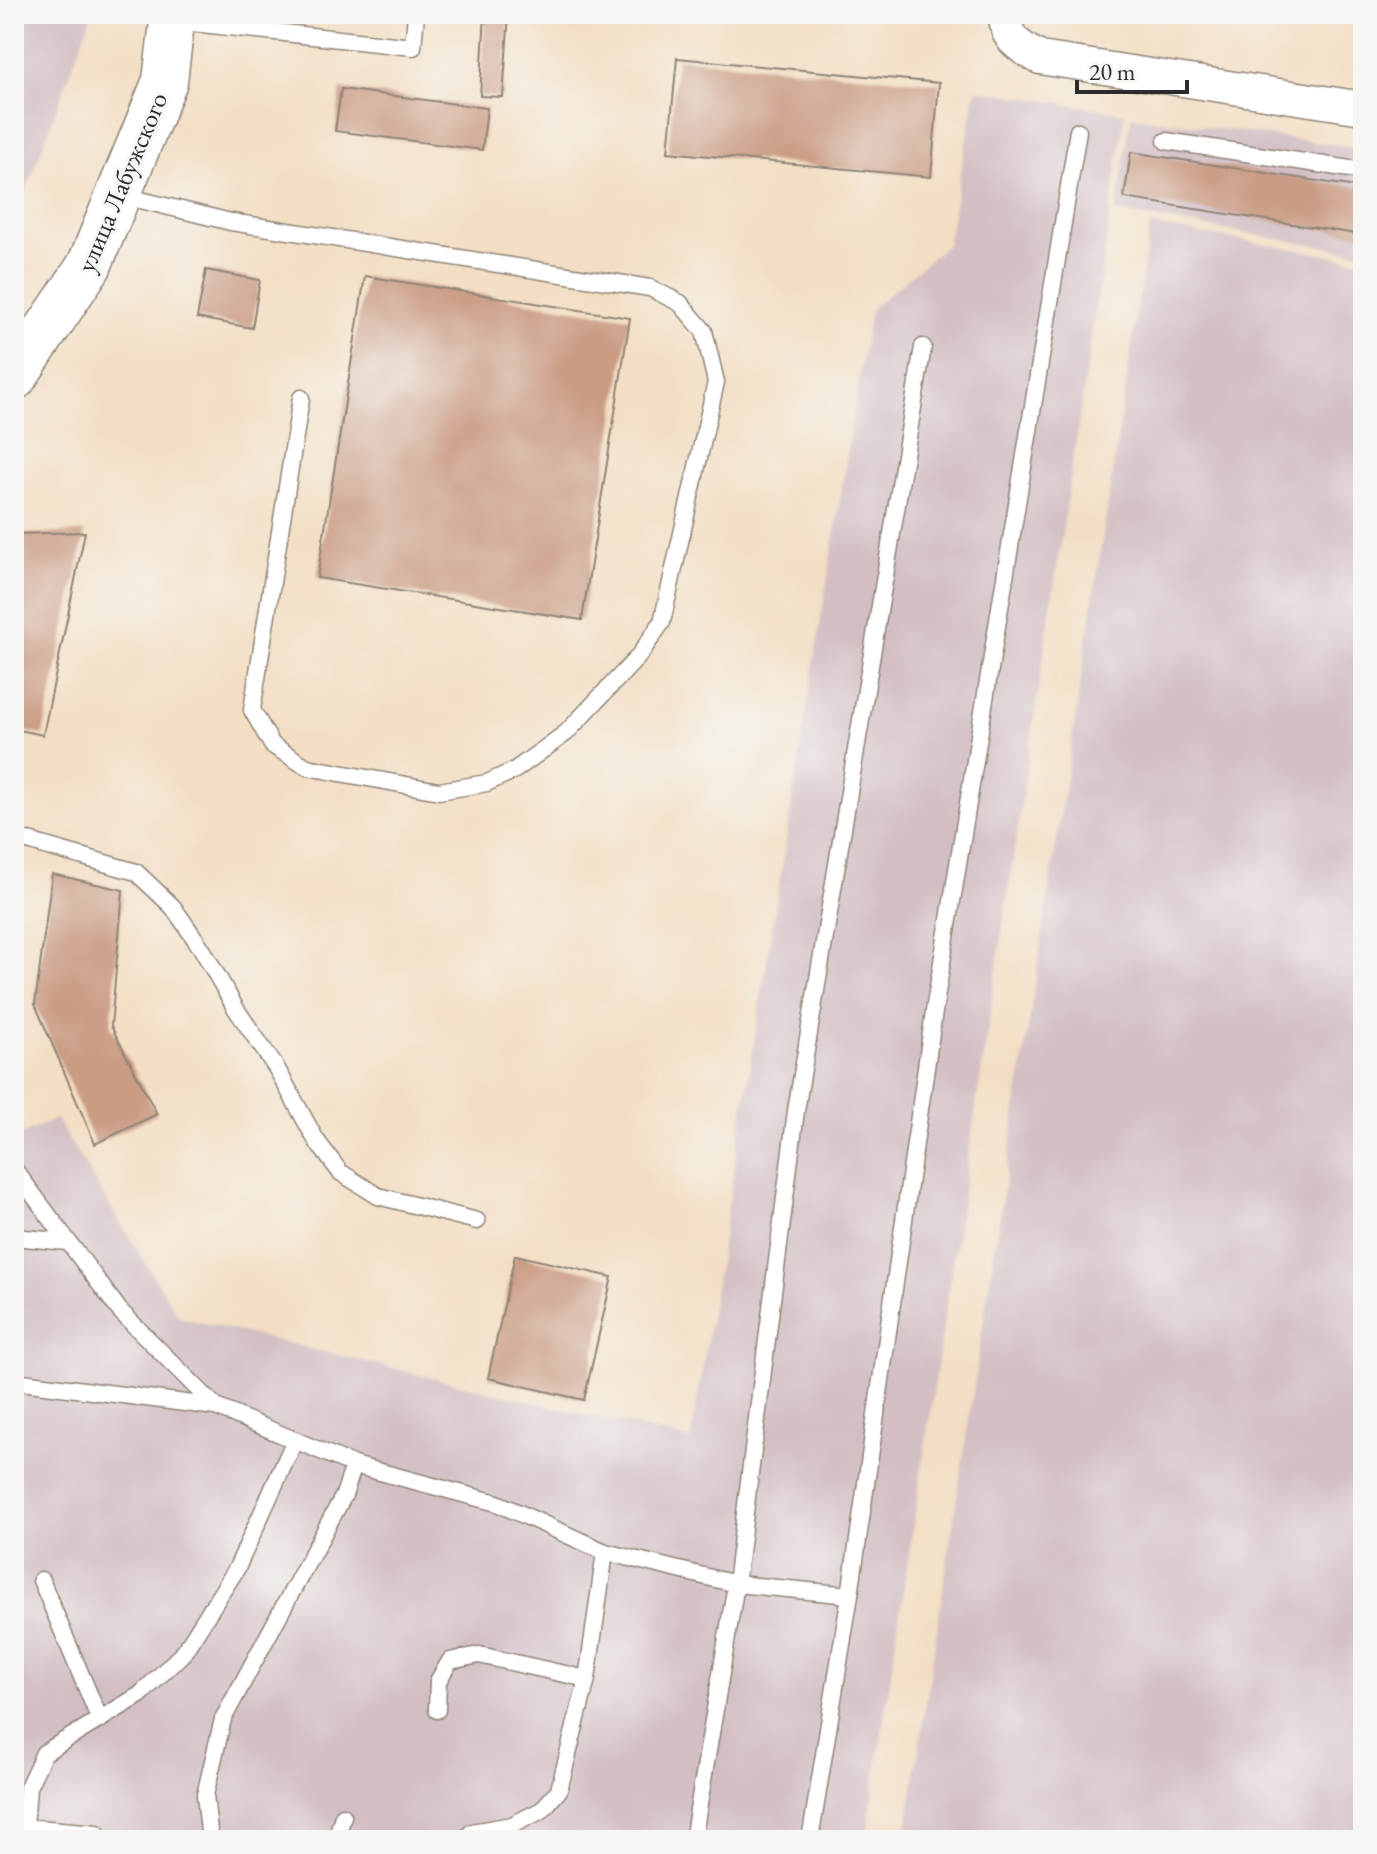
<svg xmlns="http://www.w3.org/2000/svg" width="1377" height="1854" viewBox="0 0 1377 1854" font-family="'EB Garamond',serif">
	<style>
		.industrial { fill: #d2bec3 }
		.building { fill: #ca9c84 }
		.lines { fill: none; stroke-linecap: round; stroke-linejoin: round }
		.lane-casing { stroke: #8f8477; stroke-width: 19 }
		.street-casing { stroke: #8f8477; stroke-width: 35 }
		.secondary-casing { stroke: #8f8477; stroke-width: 47 }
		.lane { stroke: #fff; stroke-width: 16 }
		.street { stroke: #fff; stroke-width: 32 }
		.secondary { stroke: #fff; stroke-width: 44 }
		.labels { text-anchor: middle; stroke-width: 6; stroke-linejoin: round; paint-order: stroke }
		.street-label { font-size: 26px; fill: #2b2b2b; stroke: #f6f6f2 }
	</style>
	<rect width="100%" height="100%" fill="#f6f6f2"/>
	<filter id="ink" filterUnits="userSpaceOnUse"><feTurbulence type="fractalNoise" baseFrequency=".0125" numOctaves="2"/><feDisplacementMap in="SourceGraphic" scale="16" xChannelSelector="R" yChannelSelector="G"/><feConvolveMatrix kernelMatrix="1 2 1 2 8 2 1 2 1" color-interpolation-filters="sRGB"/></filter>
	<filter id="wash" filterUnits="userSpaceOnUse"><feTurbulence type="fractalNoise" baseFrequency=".006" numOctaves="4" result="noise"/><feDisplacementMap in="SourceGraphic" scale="32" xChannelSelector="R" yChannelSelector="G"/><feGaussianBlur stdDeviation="1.8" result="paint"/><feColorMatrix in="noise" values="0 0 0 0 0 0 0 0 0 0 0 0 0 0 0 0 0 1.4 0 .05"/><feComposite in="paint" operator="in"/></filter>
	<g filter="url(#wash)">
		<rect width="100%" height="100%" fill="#f3dec3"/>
		<path class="industrial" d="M14 14H92L14 223Z
			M976 90 1125 113 866 1840H14V1138L56 1119 179 1317 691 1440 870 310 947 245Z
			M1131 116 1363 149V253L1116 212Z
			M1150 225 1363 261V1840H905Z"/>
		<g id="blocks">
			<path class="building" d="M485 14H509L503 97 480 96Z
				M677 58 939 83 931 177 668 152Z
				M341 89 487 108 482 150 335 131Z
				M1131 152 1363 188V235L1124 198Z
				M206 270 260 280 252 328 197 318Z
				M365 276 630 318 582 620 317 578Z
				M85 532 43 735 14 729V534Z
				M52 874 123 890 111 1026 157 1114 95 1144 35 1004Z
				M515 1255 612 1277 584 1400 488 1378Z"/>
		</g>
	</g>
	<g filter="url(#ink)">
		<use href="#blocks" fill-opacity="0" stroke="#8f8477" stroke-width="2"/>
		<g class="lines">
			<defs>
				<path id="lane" d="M1354 14 1363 15
					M174 21 413 47 416 14
					M1166 141 1363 171
					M120 195 231 222 650 288 680 303 704 331 716 382 662 622 638 657 566 733 515 770 487 783 439 791 307 767 272 745 252 710 301 398
					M14 837 136 872 173 907 202 949 236 1009 277 1069 316 1140 340 1172 378 1196 477 1221
					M14 1169 120 1311 216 1407 354 1465 497 1503 605 1552 736 1584 850 1595
					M14 1237 67 1242
					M14 1381 216 1407
					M41 1580 100 1720
					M437 1710 438 1681 450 1661 479 1655 587 1679
					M25 1827 97 1833
					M24 1840 28 1787 44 1753 140 1695 183 1653 237 1568 294 1442
					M210 1840 205 1795 223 1719 344 1495 354 1465
					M336 1840 343 1816
					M465 1840 472 1832 512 1825 542 1810 559 1790 587 1679 605 1552
					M693 1840 736 1584 796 1111 923 347
					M810 1840 850 1595 935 1005 1078 131"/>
				<path id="street" d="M1006 14C1003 38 1021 48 1040 58L1363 108"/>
				<path id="secondary" d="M14 378 89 266 165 81 173 14"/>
			</defs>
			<use href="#lane" class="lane-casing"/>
			<use href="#street" class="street-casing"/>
			<use href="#secondary" class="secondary-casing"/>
			<use href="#lane" class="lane"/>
			<use href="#street" class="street"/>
			<use href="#secondary" class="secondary"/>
		</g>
	</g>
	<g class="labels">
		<g class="street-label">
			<text transform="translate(122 182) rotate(-67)" y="9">улица Лабужского</text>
		</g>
	</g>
	<rect width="1377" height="1854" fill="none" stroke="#f6f6f2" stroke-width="48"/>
	<path d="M1077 80v12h110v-12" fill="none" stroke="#2b2b2b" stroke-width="4"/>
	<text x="1089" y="80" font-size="24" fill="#2b2b2b" stroke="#f6f6f2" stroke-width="6" paint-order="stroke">20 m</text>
</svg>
